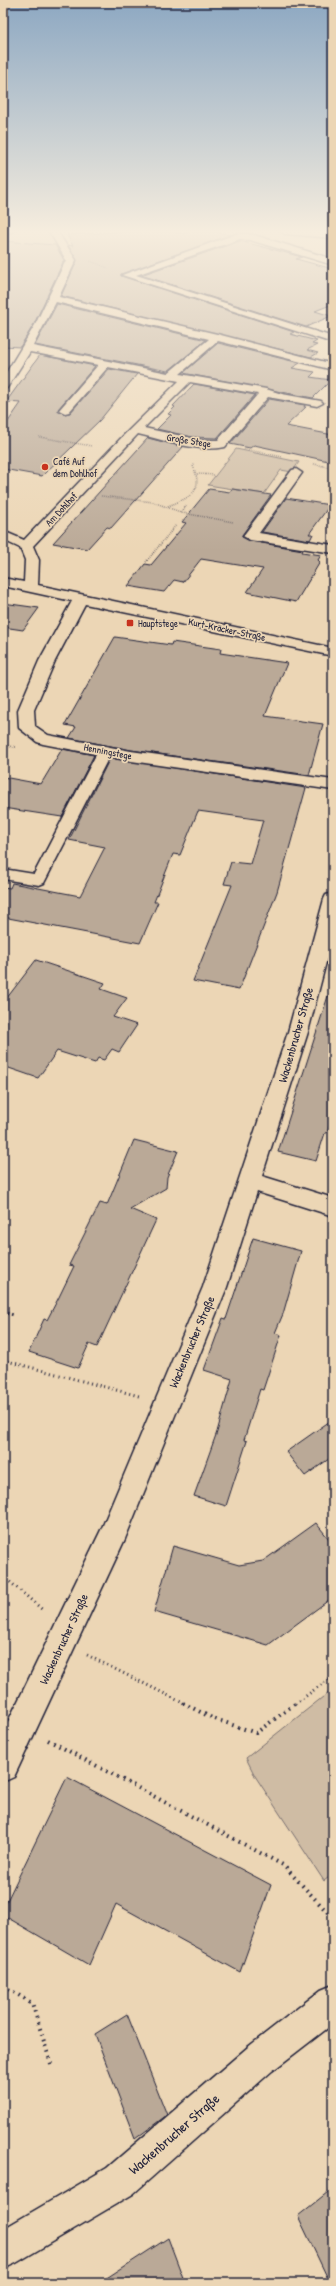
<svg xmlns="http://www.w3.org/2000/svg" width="336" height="2286" viewBox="0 0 336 2286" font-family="'Patrick Hand',sans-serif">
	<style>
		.built { fill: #ddc8ac }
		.green { fill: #cfbca4; stroke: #786f70 }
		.building { fill: #baa997; stroke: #22223b }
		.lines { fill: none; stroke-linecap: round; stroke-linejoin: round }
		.service-casing { stroke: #22223b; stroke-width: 3 }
		.minor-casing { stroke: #22223b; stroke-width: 3 }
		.path-far4 { stroke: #22223b; stroke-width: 1; stroke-dasharray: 0.5 1.5; stroke-linecap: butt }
		.path-far3 { stroke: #22223b; stroke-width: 1.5; stroke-dasharray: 0.5 1.5; stroke-linecap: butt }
		.path-far2 { stroke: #22223b; stroke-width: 2; stroke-dasharray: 0.5 2; stroke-linecap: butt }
		.path-far1 { stroke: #22223b; stroke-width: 3; stroke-dasharray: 1 3.5; stroke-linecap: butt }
		.path { stroke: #22223b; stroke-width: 4; stroke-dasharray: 1.5 4.5; stroke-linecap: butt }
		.service { fill: #ecd6b5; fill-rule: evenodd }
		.minor { fill: #ecd6b5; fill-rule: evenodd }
		.poi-dot { fill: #c8321e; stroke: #ecd6b5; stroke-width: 1.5 }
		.labels { text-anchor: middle; stroke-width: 3.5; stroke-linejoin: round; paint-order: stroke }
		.far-street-label { font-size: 10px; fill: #22223b; stroke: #ecd6b5 }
		.far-poi-label { font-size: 10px; fill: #22223b; stroke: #ecd6b5; text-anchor: start }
		.street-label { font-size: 12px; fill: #22223b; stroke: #ecd6b5 }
		.near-street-label { font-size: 14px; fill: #22223b; stroke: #ecd6b5 }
	</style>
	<rect width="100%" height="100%" fill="#ecd6b5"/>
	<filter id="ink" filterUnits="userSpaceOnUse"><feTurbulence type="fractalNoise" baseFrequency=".025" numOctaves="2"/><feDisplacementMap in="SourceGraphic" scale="8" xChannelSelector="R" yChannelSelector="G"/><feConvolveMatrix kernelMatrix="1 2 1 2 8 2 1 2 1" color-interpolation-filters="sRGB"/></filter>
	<g filter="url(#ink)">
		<path class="built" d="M50 235 65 260 62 267 3 263V236Z"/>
		<path class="green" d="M236 449 299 462 292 472 281 470 264 494 208 485Z
			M333 1689V1874L324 1881 255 1776 246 1758Z"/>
		<path class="building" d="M135 231H169L184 234 191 231H213L230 235 121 274V276L294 332 290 334 317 341 312 344 317 345 307 350 318 353 311 357 61 296 77 261 68 245 73 246 67 235Z
			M3 241 55 245 64 260 34 324 20 347 3 346Z
			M240 241 302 257 296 259 333 269V304L315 311 331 316 306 327 141 275Z
			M57 304 206 340 168 371 35 345Z
			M218 343 300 363 292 368 315 372 310 377 331 380 313 398 183 373Z
			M40 355 95 366 58 409 64 414 70 413 109 369 137 374 100 420 42 476 3 469V429L21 403 6 402Z
			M194 384 255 395 217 438 192 437 157 429 171 415 168 414 175 407 173 406Z
			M269 399 305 405 304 407H306L286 426 333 435V462L254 445 250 448 230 444Z
			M148 438 183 447 111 528 107 527 87 549 53 543Z
			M209 489 230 492 232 489 271 495 242 535V537L250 541 303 550 302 552 321 555 318 560 320 562 296 602 247 592 263 569 201 559 183 582 174 580 164 592 128 586 145 564 151 565 186 523 182 522Z
			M286 498 330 505 309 534H313L310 540 262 532Z
			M3 603 39 608 23 630 3 627Z
			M115 637 171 645 172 642 221 649 220 653 287 663 265 716 323 724 309 775 131 750 69 738 76 727 65 725Z
			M62 749 94 755 62 817 3 808V777L41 784Z
			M110 758 306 788 277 892 239 990 193 981 232 885 224 884 231 862 250 864 263 820 198 811 180 855 173 854 154 902H158L140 943 3 917V887L10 888 12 883 80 896 105 847 69 840Z
			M36 960 105 983 101 989 127 998 113 1017 137 1025 119 1052 112 1049 104 1060 98 1058 95 1063 57 1051 38 1078 3 1066V1003Z
			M328 996 333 997V1115L327 1133H325L316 1161 278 1152Z
			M134 1140 178 1151 167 1177 166 1188 130 1209 156 1220 97 1347 89 1344 78 1368 29 1352 44 1319 47 1320 59 1297 74 1266 69 1265 100 1203 107 1205Z
			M253 1238 301 1251 283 1314 275 1333 281 1335 263 1390 260 1389 244 1440 247 1441 226 1506 194 1496 217 1432 232 1379 204 1370 223 1318 226 1319Z
			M333 1419V1456L305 1476 286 1452Z
			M316 1523 333 1544V1597L268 1645 154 1612 173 1546 239 1565 263 1561Z
			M67 1777 271 1885 240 1972 116 1904 89 1965 3 1915V1909Z
			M127 2014 167 2115 135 2139 95 2034Z
			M333 2188V2283H330L298 2216Z
			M168 2238 185 2283H99Z"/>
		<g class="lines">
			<defs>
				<path id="service" d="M105 747 112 751 44 883 39 885 3 879V869L34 874 98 751Z"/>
				<path id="minor" d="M3 231H14L3 234Z
					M49 231H57L76 260 59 297 217 334 333 364V370L218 341 180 374 266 389 282 394 321 401 323 403 317 406 268 397 225 447C198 453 164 440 138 434L33 546 39 560 38 585 333 648V656L85 604 55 661 34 710 35 726 48 735 131 751 333 780V790L131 761 43 744 37 742 19 728 18 710 39 661 72 601 3 586V578L24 582 25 560 20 548 3 540V531L24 540 124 435 179 381 108 367 69 412 65 413 59 410 98 365 30 352 7 388 3 389V378L35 325 66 260ZM56 302 209 339 168 373 33 346ZM190 382 258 394 218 440H201L144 428Z
					M281 231 333 232V238L285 234Z
					M239 233 254 235 333 259V265L250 240 240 239 136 275 333 337V343L122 275Z
					M296 469 302 473 259 533 333 545V553L250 540 243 536 292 470Z
					M333 893V935L308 1032 262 1176 333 1198V1216L257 1192 227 1287 125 1539 14 1777 3 1782V1732L101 1530 203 1287 288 1032 324 899 326 895Z
					M333 1985V2024L272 2071 133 2194 16 2263 3 2269V2229L107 2168 248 2047 321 1990Z"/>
			</defs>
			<use href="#service" class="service-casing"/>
			<use href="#minor" class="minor-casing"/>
			<path class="path-far4" d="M90 261 108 268"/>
			<path class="path-far3" d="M39 437 92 446
				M244 449 283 457
				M314 464 333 468
				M197 474 215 475
				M101 496 153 502 183 513 233 522
				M168 506C191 497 204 492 193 466L195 464
				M181 513 187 505
				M146 562 176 525"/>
			<path class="path-far2" d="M3 746 16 747"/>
			<path class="path-far1" d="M3 1312 14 1315 3 1313
				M3 1360 139 1396
				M3 1576 44 1611
				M87 1655 185 1704
				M295 1704 333 1676"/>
			<path class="path" d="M183 1703 212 1718 256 1733 296 1703
				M48 1740 283 1865 333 1918
				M3 1986 32 2003 52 2067"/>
			<use href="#service" class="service"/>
			<use href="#minor" class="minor"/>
		</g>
	</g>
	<linearGradient id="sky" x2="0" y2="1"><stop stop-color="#8da8c2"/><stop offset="0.42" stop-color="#f6edde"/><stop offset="1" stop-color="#f6edde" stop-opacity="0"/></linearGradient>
	<rect width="336" height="551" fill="url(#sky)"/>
	<g class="poi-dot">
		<circle cx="45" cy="467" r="4"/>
		<rect x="126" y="619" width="8" height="8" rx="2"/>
	</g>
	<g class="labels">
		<g class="far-street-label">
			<text transform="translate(189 440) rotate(9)" y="4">Große Stege</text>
			<text transform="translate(61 509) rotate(-47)" y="4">Am Dohlhof</text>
			<text transform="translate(227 629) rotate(12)" y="4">Kurt-Kräcker-Straße</text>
			<text transform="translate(108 751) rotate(11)" y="4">Henningstege</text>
		</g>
		<g class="far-poi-label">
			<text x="53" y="465">Café Auf<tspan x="53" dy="12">dem Dohlhof</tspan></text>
			<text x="138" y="627">Hauptstege</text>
		</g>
		<g class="street-label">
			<text transform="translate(296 1035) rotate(-74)" y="4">Wackenbrucher Straße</text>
			<text transform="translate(192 1342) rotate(-67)" y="4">Wackenbrucher Straße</text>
			<text transform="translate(64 1639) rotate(-65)" y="4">Wackenbrucher Straße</text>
		</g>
		<g class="near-street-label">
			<text transform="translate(174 2134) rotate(-41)" y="5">Wackenbrucher Straße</text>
		</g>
	</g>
	<rect width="336" height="2286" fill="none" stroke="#ecd6b5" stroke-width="16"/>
	<rect x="8" y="8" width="320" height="2270" fill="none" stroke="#22223b" stroke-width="1.5" filter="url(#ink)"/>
</svg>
